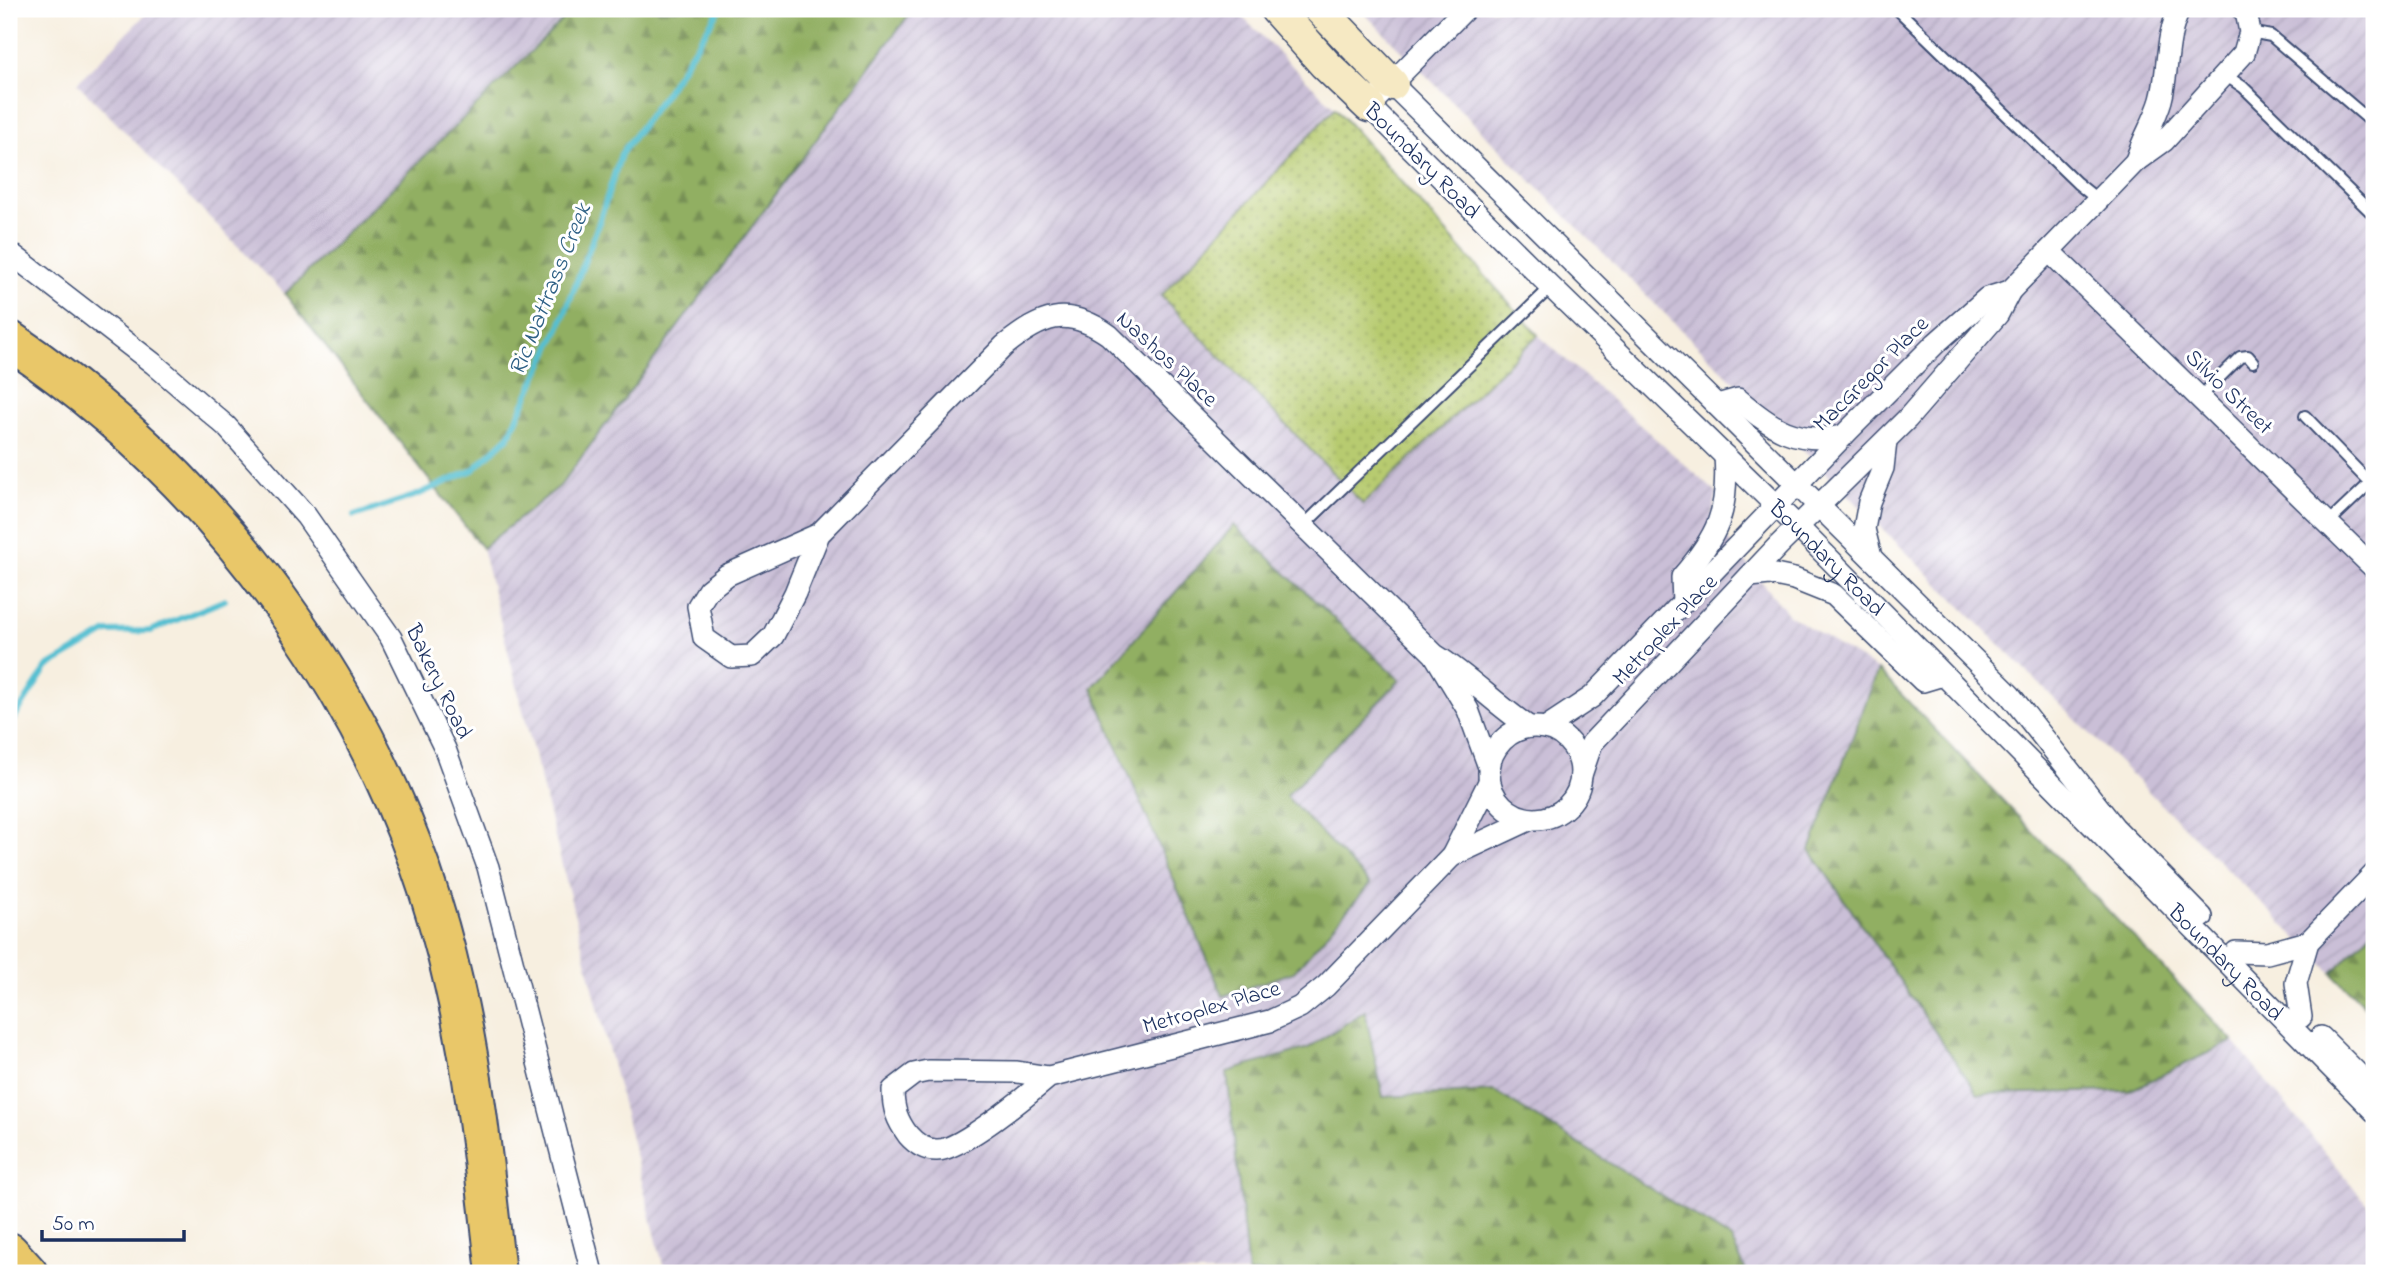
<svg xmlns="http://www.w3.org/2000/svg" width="2383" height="1282" viewBox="0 0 2383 1282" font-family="'Indie Flower',sans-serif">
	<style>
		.industrial { fill: url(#industrial-furrows) }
		.grass { fill: url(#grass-dots); stroke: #697d66; stroke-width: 2 }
		.forest { fill: url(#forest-firs); stroke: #566f60; stroke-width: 2 }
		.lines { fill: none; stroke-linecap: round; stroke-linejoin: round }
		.stream { stroke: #55bfd1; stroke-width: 6 }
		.lane-casing { stroke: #3c4c72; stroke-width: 14 }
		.street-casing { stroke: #3c4c72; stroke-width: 24 }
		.secondary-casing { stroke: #3c4c72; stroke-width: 35 }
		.highway-casing { stroke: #3c4c72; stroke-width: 42 }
		.lane { stroke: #fff; stroke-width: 10 }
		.street { stroke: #fff; stroke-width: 21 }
		.secondary { stroke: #f6e9c3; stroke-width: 32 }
		.highway { stroke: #e9c769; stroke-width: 38 }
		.labels { text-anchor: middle; stroke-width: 6; stroke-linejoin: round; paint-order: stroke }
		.street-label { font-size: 23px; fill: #1b2f5e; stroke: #fff }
		.water-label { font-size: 24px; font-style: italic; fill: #2f6186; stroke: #fff }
	</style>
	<defs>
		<pattern id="industrial-furrows" width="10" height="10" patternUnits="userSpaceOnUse" patternTransform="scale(1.75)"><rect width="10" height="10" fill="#cabfd7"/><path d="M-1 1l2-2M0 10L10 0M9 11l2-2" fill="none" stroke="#ada4bb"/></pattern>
		<pattern id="grass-dots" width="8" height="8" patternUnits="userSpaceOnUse" patternTransform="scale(1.75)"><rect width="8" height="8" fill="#b7cb6f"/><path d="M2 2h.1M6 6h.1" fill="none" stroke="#94a55e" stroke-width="1.8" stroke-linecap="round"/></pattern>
		<pattern id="forest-firs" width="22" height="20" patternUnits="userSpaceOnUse" patternTransform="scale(1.75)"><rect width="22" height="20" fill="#91af62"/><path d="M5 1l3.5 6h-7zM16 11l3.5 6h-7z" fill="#768f54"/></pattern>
	</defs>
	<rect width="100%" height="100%" fill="#fff"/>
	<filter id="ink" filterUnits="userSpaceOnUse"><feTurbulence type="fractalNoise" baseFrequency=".0143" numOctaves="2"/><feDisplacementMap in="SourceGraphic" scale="14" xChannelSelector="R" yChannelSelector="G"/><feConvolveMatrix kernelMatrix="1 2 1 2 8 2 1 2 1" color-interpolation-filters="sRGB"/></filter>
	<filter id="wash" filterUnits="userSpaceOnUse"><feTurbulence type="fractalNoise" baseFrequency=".00686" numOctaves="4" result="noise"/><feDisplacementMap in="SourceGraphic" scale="28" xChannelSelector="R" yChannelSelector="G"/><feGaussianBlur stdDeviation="1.57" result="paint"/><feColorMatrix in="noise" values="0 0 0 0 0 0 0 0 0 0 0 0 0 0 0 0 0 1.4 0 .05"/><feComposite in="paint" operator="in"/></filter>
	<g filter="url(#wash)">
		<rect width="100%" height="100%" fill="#f7efe0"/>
		<path class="industrial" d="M151 9H574L285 294 77 83Z
			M913 9H1234L1335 108 1161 295 1363 504 1538 335 1717 493 1711 520 1789 615 1878 670 2233 1041 2374 1212V1273H665L482 548 560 486Z
			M1360 9H2374V929L2332 973 1568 218Z"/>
		<path class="grass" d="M1335 108 1538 335 1363 504 1161 296Z"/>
		<path class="forest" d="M574 9H913L560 486 482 548 285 294Z
			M1234 525 1400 680 1286 796 1370 884 1294 972 1223 996 1092 688Z
			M1878 670 2233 1041 2129 1091 1978 1094 1810 850Z
			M2374 929V1015L2332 973Z
			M1365 1011 1383 1097 1494 1091 1731 1239 1747 1273H1248L1227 1072 1308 1048Z"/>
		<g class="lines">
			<path class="stream" d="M354 516 417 495 473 470 509 436 560 326 598 225 621 154 664 95 720 9
				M9 726 47 667 107 632 150 631 225 600"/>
		</g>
	</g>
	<g filter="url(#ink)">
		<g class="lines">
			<defs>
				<path id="lane" d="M1897 9 2077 183 2098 200
					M2250 32 2271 36 2374 124
					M2225 75 2243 87 2374 215
					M2199 398 2240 357 2248 356 2253 362
					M2305 416 2370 483
					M2328 523 2370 483H2374
					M1303 526 1551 287"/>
				<g id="street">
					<path id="s1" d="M1465 9 1369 106 1551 287 1798 527 2374 1111"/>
					<path d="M1392 84 2010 695 2114 827 2202 917"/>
					<path d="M2136 161C2142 140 2155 121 2161 100 2169 71 2165 36 2180 9"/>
					<path d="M2049 251 2374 568"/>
					<path d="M9 252 154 364 226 426 306 516 391 638 445 749 488 867 592 1273"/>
					<path d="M1717 405 1738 399C1773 429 1795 444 1843 436"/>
					<path d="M819 534 795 593 773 636 752 656 731 657 704 638 698 606 708 590 727 575 819 534 1004 346C1042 316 1066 305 1109 335L1435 655C1469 676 1496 705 1529 727"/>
					<path d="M1871 557 1864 529 1869 502 1883 468 1886 441"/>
					<path d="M1750 576 1770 574 1794 579 1834 595 1923 681 1943 675"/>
					<path d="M1683 602 1682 577C1718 536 1729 511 1725 456"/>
					<path d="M1436 657 1468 710 1489 767"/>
					<circle cx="1535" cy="773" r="46"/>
					<path d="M1545 728 1592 697 1848 431 1936 343 1987 298 2010 291"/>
					<path d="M1581 775 1592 743 1778 546 1907 419 1998 314 2010 291 2136 161 2164 141 2244 53 2250 32 2246 12 2242 9"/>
					<path d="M1452 856 1529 820"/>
					<path d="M2236 952 2267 953 2308 942"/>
					<path d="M2301 1017 2296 983 2308 942 2374 874"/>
					<path d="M2321 1037 2374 1090"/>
					<path d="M1049 1077C1030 1093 959 1152 936 1150 925 1150 915 1143 908 1135 897 1120 893 1109 893 1090L914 1074 928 1071 1017 1072 1049 1077 1270 1021 1300 1007 1326 986 1452 856 1489 782"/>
				</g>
				<path id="secondary" d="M1276 9 1325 64 1369 106
					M1320 9 1392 84"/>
				<path id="highway" d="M9 340C231 489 396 723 454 985 476 1080 485 1177 496 1273
					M9 1252 28 1273"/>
			</defs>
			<use href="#lane" class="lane-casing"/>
			<use href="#street" class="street-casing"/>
			<use href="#secondary" class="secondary-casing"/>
			<use href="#highway" class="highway-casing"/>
			<use href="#lane" class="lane"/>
			<use href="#street" class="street"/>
			<use href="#secondary" class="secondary"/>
			<use href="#highway" class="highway"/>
		</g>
	</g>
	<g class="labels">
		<g class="street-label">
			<text transform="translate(1423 160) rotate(45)" y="8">Boundary Road</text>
			<text transform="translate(1168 358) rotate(43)" y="8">Nashos Place</text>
			<text transform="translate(1870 373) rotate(-45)" y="8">MacGregor Place</text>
			<text transform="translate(2230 391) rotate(44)" y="8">Silvio Street</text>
			<text dy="8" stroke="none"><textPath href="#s1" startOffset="780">Boundary Road</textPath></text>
			<text transform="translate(1664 629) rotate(-47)" y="8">Metroplex Place</text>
			<text transform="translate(440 681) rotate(64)" y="8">Bakery Road</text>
			<text dy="8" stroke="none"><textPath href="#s1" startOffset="1348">Boundary Road</textPath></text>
			<text transform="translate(1211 1006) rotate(-16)" y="8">Metroplex Place</text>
		</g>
		<g class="water-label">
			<text transform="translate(549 289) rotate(-68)" y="8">Ric Nattrass Creek</text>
		</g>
	</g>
	<rect width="2383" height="1282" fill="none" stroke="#fff" stroke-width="35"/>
	<path d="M42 1230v10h142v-10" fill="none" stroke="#1b2f5e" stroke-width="3.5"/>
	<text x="52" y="1230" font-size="21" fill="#1b2f5e" stroke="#ffffff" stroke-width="5" paint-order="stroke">50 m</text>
</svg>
